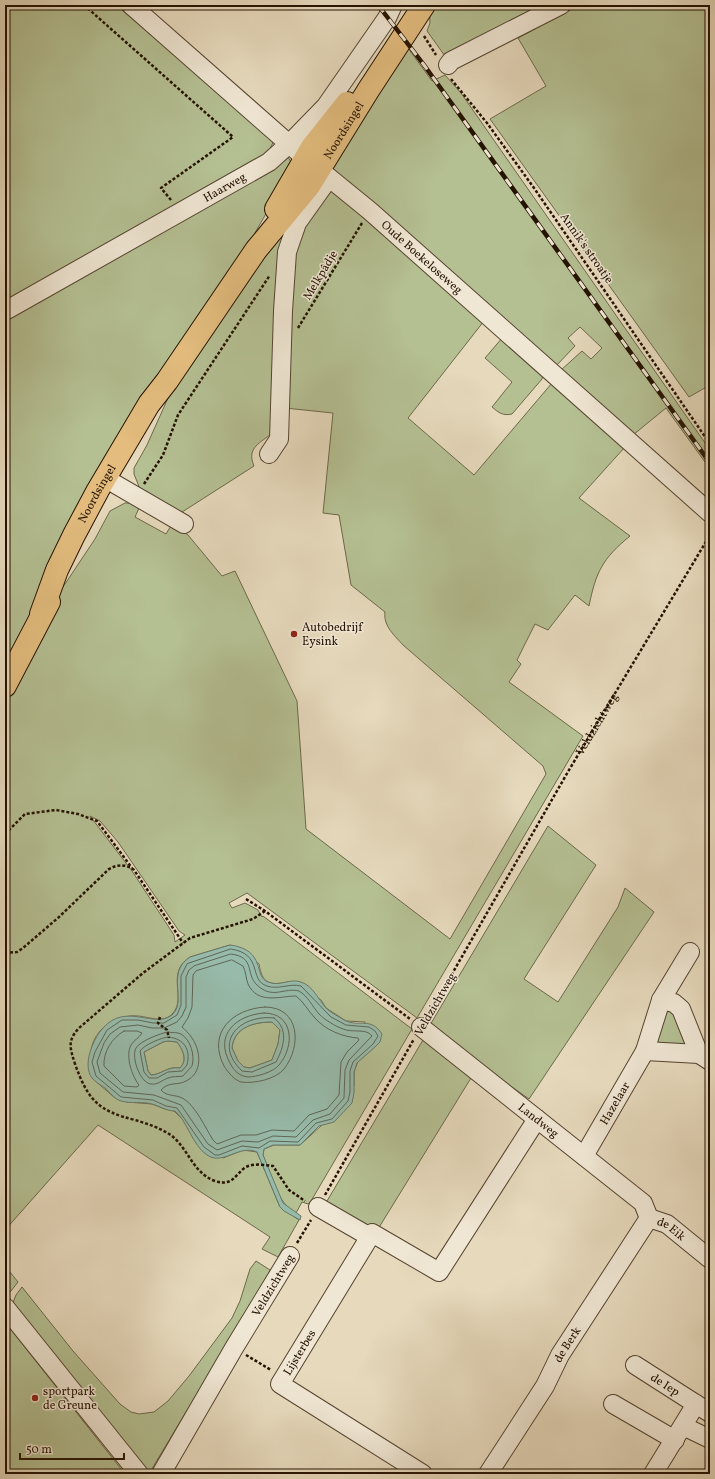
<svg xmlns="http://www.w3.org/2000/svg" width="715" height="1479" viewBox="0 0 715 1479" font-family="Vollkorn,serif">
	<style>
		.green { fill: #b4bf92; stroke: #6c684a; fill-rule: evenodd }
		.water { fill: #97bbab; stroke: #697767; fill-rule: evenodd }
		.lines { fill: none; stroke-linecap: round; stroke-linejoin: round }
		.shore { stroke: #5e6656; stroke-width: 1 }
		.minor-casing { stroke: #554430; stroke-width: 20 }
		.major-casing { stroke: #251201; stroke-width: 24 }
		.path { stroke: #251201; stroke-width: 2.5; stroke-dasharray: 3 2; stroke-linecap: butt }
		.minor { stroke: #efe6d3; stroke-width: 18 }
		.major { stroke: #e3bc7e; stroke-width: 22 }
		.rail-casing { stroke: #251201; stroke-width: 4.5 }
		.rail { stroke: #efe6d3; stroke-width: 3; stroke-dasharray: 9; stroke-linecap: butt }
		.poi-dot { fill: #8f2418; stroke: #efe6d3; stroke-width: 1.5 }
		.labels { text-anchor: middle; stroke-width: 3; stroke-linejoin: round; paint-order: stroke }
		.street-label { font-size: 12px; fill: #251201; stroke: #efe6d3 }
		.poi-label { font-size: 12px; fill: #251201; stroke: #efe6d3; text-anchor: start }
	</style>
	<rect width="100%" height="100%" fill="#e6d9bc"/>
	<filter id="stains"><feTurbulence type="fractalNoise" baseFrequency=".005" numOctaves="4"/><feColorMatrix values="0 0 0 0 .2 0 0 0 0 .09 0 0 0 0 .02 0 0 0 .5 -.17"/></filter>
	<radialGradient id="worn" r=".72"><stop offset=".6" stop-color="#630" stop-opacity="0"/><stop offset="1" stop-color="#630" stop-opacity=".3"/></radialGradient>
	<path class="green" d="M5 5H116L274 140 271 147 254 165 5 307Z
		M429 5H545L445 56 427 31 430 23Z
		M580 5H710V385L689 397 490 119 546 86 518 38Z
		M405 44 432 81 445 75 461 93 710 450V469L666 408 633 435 560 371 582 351 591 359 602 348 580 327 568 338 575 346 555 367 328 166Z
		M288 157 291 162V170L5 669V317Z
		M320 176 294 222 272 433C261 443 246 447 254 466L179 514 142 494 134 474V468L147 445 168 398Z
		M330 186 369 223 484 321 408 418 474 475 552 383 625 447 579 498 630 536C602 559 596 572 589 606L575 595 548 630 535 624 517 660 521 664 509 682 583 736 417 1018 247 893 229 903 232 908 245 903 258 910 262 917 263 916 412 1029 311 1201 308 1204 302 1202 296 1213C276 1202 271 1175 263 1155L264 1149 274 1145H300L322 1125 354 1086V1072L358 1061 365 1022 346 1021 326 1008 321 1000 288 982C269 986 262 983 259 964L230 945 190 957C165 973 187 997 173 1013 164 1024 150 1017 138 1016 117 1014 94 1028 91 1051 89 1059 92 1070 92 1078L115 1098 127 1102 152 1104 165 1109 174 1111 223 1158 243 1150 257 1152 280 1207 299 1220 278 1257 262 1249 270 1237 98 1125 5 1230V700L57 596 95 539 110 511 125 503H131L140 506 135 517 166 534 172 524 188 535 222 576 235 571 297 701 306 829 450 939 546 774 543 766 403 645C395 636 383 626 385 612L351 585 339 515 323 513 333 413 285 408 296 238ZM90 816 100 821 118 842 179 931 185 935 175 942 174 935 132 871Z
		M503 337 543 374 542 379 512 414C503 416 499 413 492 407L512 382 485 358Z
		M548 826 596 865 524 979 558 1002 618 907 625 888 654 912 529 1099 474 1060 430 1025Z
		M671 1011 675 1013 687 1036 685 1047 660 1045 657 1042 666 1012Z
		M272 1022 280 1030 278 1044 272 1060 250 1068 244 1067 238 1061 232 1048C234 1027 254 1022 272 1022Z
		M423 1040 471 1078 378 1229 367 1231 324 1206Z
		M168 1041 177 1042C183 1050 188 1060 180 1068 167 1066 161 1075 151 1075L148 1071 144 1052 163 1042Z
		M256 1261 270 1270 269 1274 150 1472 147 1471 12 1305 16 1295 22 1287 73 1351 120 1404 131 1412 139 1414 154 1412 168 1401 189 1376 232 1318 240 1301 250 1269Z
		M5 1266 18 1282 11 1291 5 1294Z
		M5 1322 125 1474H5Z"/>
	<path class="water" d="M230 945C267 950 253 977 268 982 279 987 290 978 301 982 313 986 318 999 326 1008 331 1013 338 1016 344 1020 359 1028 370 1016 382 1034L380 1042 375 1047 357 1063 354 1072V1093L352 1103 334 1122 319 1126 300 1145H273L264 1149 263 1155 283 1203 301 1216 300 1220 284 1211 280 1207 257 1152C239 1144 223 1166 207 1155 192 1145 188 1122 175 1111 166 1111 160 1106 152 1104 142 1101 131 1104 121 1101 114 1099 110 1092 105 1088 101 1085 95 1082 92 1078 82 1065 93 1039 103 1028 126 1002 154 1029 172 1015 188 1001 165 973 190 957ZM272 1022 280 1030 278 1044 272 1060 250 1068 244 1067 238 1061 232 1048C234 1027 254 1022 272 1022ZM168 1041 177 1042C183 1050 188 1060 180 1068 167 1066 161 1075 151 1075L148 1071 144 1052 163 1042Z"/>
	<g class="lines">
		<path class="shore" d="M231 949C264 954 248 980 267 986 279 990 289 983 301 986L331 1017 346 1025 369 1027 375 1031 378 1036 373 1044 353 1062 350 1071V1092L348 1101 332 1119 316 1123 298 1142 270 1141 259 1148 242 1146 219 1155H215L204 1147 177 1108 166 1106 153 1100 121 1097 96 1076 92 1062 95 1052 107 1030 122 1020H138L153 1023H164L177 1015 181 1005V976L187 964Z
			M231 954C256 957 245 974 257 985 273 1000 284 987 299 991 308 996 312 1006 319 1014 325 1020 335 1026 343 1029 352 1033 367 1028 372 1036L349 1060 345 1070 344 1098 330 1114 313 1120 296 1137 273 1136 258 1142 242 1141 217 1150 208 1144 181 1105 154 1095 123 1092 100 1073 97 1062 104 1043 110 1034 120 1027 138 1025 152 1028H164L177 1022 182 1016 186 1007V977L189 970 194 966Z
			M232 960 243 966C246 972 246 979 248 984 258 1005 280 996 296 996 304 1002 308 1011 315 1018 325 1030 343 1037 358 1038L359 1040 347 1052 341 1062 339 1095 327 1109 309 1115 294 1131 272 1130 256 1135H241L217 1144 213 1140C205 1127 196 1107 184 1099 176 1094 167 1097 161 1090 169 1081 177 1086 186 1081 203 1073 201 1051 192 1038 189 1033 185 1030 182 1027L188 1018 192 1007 193 975 196 971Z
			M265 1007C300 1007 302 1046 284 1069 276 1079 254 1084 241 1082 234 1080 228 1072 224 1066 207 1033 232 1009 265 1007Z
			M264 1013C294 1013 295 1046 279 1065 274 1072 256 1077 248 1077 239 1076 234 1071 230 1063 214 1035 236 1015 264 1013Z
			M274 1018C289 1029 284 1047 276 1062L252 1072 242 1071C212 1042 240 1014 274 1018Z
			M124 1031H137L142 1033C139 1038 134 1040 131 1045 125 1056 132 1076 139 1085L137 1087 124 1086 104 1066C103 1052 112 1038 124 1031Z
			M168 1032C172 1033 177 1032 181 1034 191 1040 195 1056 192 1066L183 1076C178 1077 173 1076 168 1078 162 1080 158 1085 151 1084 140 1083 131 1057 136 1048 140 1041 161 1033 168 1032Z
			M169 1037C184 1039 191 1049 187 1065L182 1071 168 1072 157 1078H149L144 1072 140 1051C144 1045 162 1037 169 1037Z"/>
		<defs>
			<g id="minor">
				<path id="s2" d="M131 5 305 158 370 211 710 513"/>
				<path d="M448 65 451 61 561 5"/>
				<path id="s3" d="M5 311 269 162 289 144 326 106 387 18 393 5"/>
				<path d="M269 454 279 439 283 311 287 252 297 223 329 178"/>
				<path d="M115 484 184 524"/>
				<path d="M661 1000 674 1003 681 1009 699 1054"/>
				<path id="s4" d="M421 1027 643 1203 649 1218"/>
				<path d="M645 1051 699 1054 710 1061"/>
				<path id="s5" d="M584 1156 645 1051 661 1000 690 952"/>
				<path d="M318 1207 370 1237"/>
				<path id="s6" d="M649 1218 667 1224 710 1259"/>
				<path d="M5 1307 139 1474"/>
				<path id="s7" d="M635 1365 710 1413"/>
				<path d="M613 1404 675 1440"/>
				<path d="M683 1426 710 1439"/>
				<path d="M161 1474 234 1348 290 1256"/>
				<path id="s8" d="M423 1474 280 1384 372 1233 439 1272 537 1119"/>
				<path id="s9" d="M488 1474 545 1386 560 1355 649 1218"/>
				<path d="M653 1474 696 1404"/>
			</g>
			<g id="major">
				<path d="M276 209 312 147 347 103"/>
				<path id="s10" d="M41 614 57 570 74 535 98 490 149 404 167 381 256 250 309 186 369 89 424 5"/>
				<path d="M5 686 49 602"/>
			</g>
		</defs>
		<use href="#minor" class="minor-casing"/>
		<use href="#major" class="major-casing"/>
		<g class="path">
			<path d="M84 5 233 137 161 188 171 200"/>
			<path d="M424 36 436 55"/>
			<path d="M451 79 487 123 534 188 710 444"/>
			<path d="M298 328 362 223"/>
			<path d="M144 484 163 455 178 415 270 275"/>
			<path d="M5 834 25 814 56 810 78 814 97 821 132 868"/>
			<path d="M246 899 265 911 410 1019"/>
			<path d="M265 911 253 919 190 938 143 973 79 1028C67 1041 70 1048 75 1064 88 1100 98 1111 135 1120 148 1124 161 1128 172 1136 189 1150 193 1173 215 1181 233 1187 235 1174 246 1167 254 1163 265 1165 273 1166L289 1190 305 1201"/>
			<path d="M5 953 17 952 23 948 59 917 109 869C118 864 126 864 134 870L183 943"/>
			<path id="s1" d="M429 1014 569 770 710 535"/>
			<path d="M160 1017 158 1023 167 1030 169 1038"/>
			<path d="M325 1195 414 1039"/>
			<path d="M297 1243 311 1220"/>
			<path d="M246 1355 271 1370"/>
		</g>
		<use href="#minor" class="minor"/>
		<use href="#major" class="major"/>
		<defs>
			<path id="rail" d="M378 5 424 65 710 463"/>
		</defs>
		<use href="#rail" class="rail-casing"/>
		<use href="#rail" class="rail"/>
	</g>
	<g class="poi-dot">
		<circle cx="294" cy="634" r="4"/>
		<circle cx="35" cy="1398" r="4"/>
	</g>
	<g class="labels">
		<g class="street-label">
			<text dy="4" stroke="none"><textPath href="#s10" startOffset="573">Noordsingel</textPath></text>
			<text dy="4" stroke="none"><textPath href="#s3" startOffset="252">Haarweg</textPath></text>
			<text transform="translate(587 248) rotate(55)" y="4">Annik's stroatje</text>
			<text dy="4" stroke="none"><textPath href="#s2" startOffset="385">Oude Boekeloseweg</textPath></text>
			<text transform="translate(320 275) rotate(-59)" y="4">Melkpâdje</text>
			<text dy="4" stroke="none"><textPath href="#s10" startOffset="133">Noordsingel</textPath></text>
			<text dy="4" stroke="none"><textPath href="#s1" startOffset="335">Veldzichtweg</textPath></text>
			<text transform="translate(435 1004) rotate(-60)" y="4">Veldzichtweg</text>
			<text dy="4" stroke="none"><textPath href="#s5" startOffset="61">Hazelaar</textPath></text>
			<text dy="4" stroke="none"><textPath href="#s4" startOffset="150">Landweg</textPath></text>
			<text dy="4" stroke="none"><textPath href="#s6" startOffset="25">de Eik</textPath></text>
			<text transform="translate(273 1285) rotate(-59)" y="4">Veldzichtweg</text>
			<text dy="4" stroke="none"><textPath href="#s9" startOffset="152">de Berk</textPath></text>
			<text dy="4" stroke="none"><textPath href="#s8" startOffset="206">Lijsterbes</textPath></text>
			<text dy="4" stroke="none"><textPath href="#s7" startOffset="36">de Iep</textPath></text>
		</g>
		<g class="poi-label">
			<text x="302" y="631">Autobedrijf<tspan x="302" dy="14">Eysink</tspan></text>
			<text x="43" y="1395">sportpark<tspan x="43" dy="14">de Greune</tspan></text>
		</g>
	</g>
	<rect width="715" height="1479" fill="none" stroke="#e6d9bc" stroke-width="20"/>
	<rect x="6" y="6" width="703" height="1467" fill="none" stroke="#251201" stroke-width="2"/>
	<rect x="10" y="10" width="695" height="1459" fill="none" stroke="#251201"/>
	<path d="M20 1453v6h104v-6" fill="none" stroke="#251201" stroke-width="2"/>
	<text x="26" y="1453" font-size="12" fill="#251201" stroke="#efe6d3" stroke-width="3" paint-order="stroke">50 m</text>
	<rect width="100%" height="100%" filter="url(#stains)"/>
	<rect width="100%" height="100%" fill="url(#worn)"/>
</svg>
